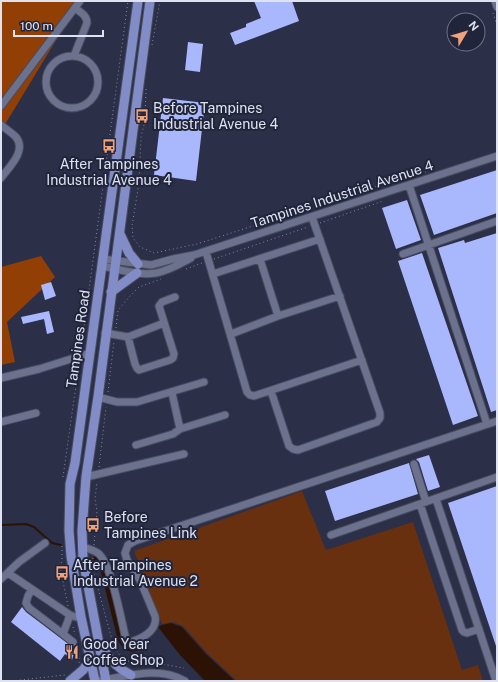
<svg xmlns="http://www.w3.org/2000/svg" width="498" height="682" viewBox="0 0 498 682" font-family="'Public Sans',sans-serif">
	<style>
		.green { fill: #68300f }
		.forest { fill: #913f04 }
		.water { fill: #2c1204 }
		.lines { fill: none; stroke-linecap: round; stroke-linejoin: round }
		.stream { stroke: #2c1204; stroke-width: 2 }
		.canal { stroke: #2c1204; stroke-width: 6 }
		.building { fill: #a9b7fd }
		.minor-casing { stroke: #484c60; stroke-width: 9 }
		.major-casing { stroke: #484c60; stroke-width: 11 }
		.path { stroke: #85899d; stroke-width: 1; stroke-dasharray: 1 3; stroke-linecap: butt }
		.minor { stroke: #6c728d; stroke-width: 7 }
		.major { stroke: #828dc7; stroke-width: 9 }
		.labels { text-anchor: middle; stroke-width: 4; stroke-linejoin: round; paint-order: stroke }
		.poi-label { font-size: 14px; fill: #dee2f1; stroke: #21253c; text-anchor: start }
		.street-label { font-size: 14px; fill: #dee2f1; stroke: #21253c }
	</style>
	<rect width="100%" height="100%" fill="#2b2f47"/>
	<path class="green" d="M302 491 326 550 413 522 462 670 478 665 483 681H237L207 653 183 626 173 622 162 624 134 551Z"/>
	<path class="forest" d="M1 1H78L75 9 1 131Z
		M41 256 55 277 7 322 15 362 1 365V267Z"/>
	<path class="water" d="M171 623 182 627 206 654 235 681H205L180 655 158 627 162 625Z"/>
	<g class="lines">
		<path class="stream" d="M1 525 26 524 34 527 52 543 61 545"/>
		<path class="canal" d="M96 559 103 568 121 640C127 649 132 651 141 646"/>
	</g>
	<path class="building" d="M254 1H292L299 21 235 45 230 33 246 27V24L261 18Z
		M188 42 203 44 200 72 185 70Z
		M163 98 205 103 196 181 154 175Z
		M497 170V213L434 235 420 195Z
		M407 200 421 240 396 249 382 208Z
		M497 233V410L491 412 438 248 464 240 465 243Z
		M422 253 478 416 453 425 398 261Z
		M51 282 56 296 45 300 41 285Z
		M49 311 54 332 47 334 44 319 23 324 21 317Z
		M429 455 440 487 428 491 419 462 416 459Z
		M409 463 418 494 335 521 325 491Z
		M497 486V645L496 646 448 503Z
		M22 607 26 612 75 649 72 660 65 654 60 661 11 622Z"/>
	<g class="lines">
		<defs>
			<path id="minor" d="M495 1 497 7
				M74 56 87 23C87 15 80 12 75 8
				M46 82a26 26 0 1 1 52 0a26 26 0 1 1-52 0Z
				M1 106 80 1
				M1 125C6 129 12 133 16 137 27 151 9 167 1 178
				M409 185 486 421
				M206 252 247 392 250 395 254 396 362 360
				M403 254 497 221
				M103 259 151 265 173 259 194 255 497 156
				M260 259 278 316
				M102 266C119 269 138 276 156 273 168 271 180 264 191 258
				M213 274 320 239
				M105 333 128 337 164 323
				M231 334 278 316 340 296
				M128 337 135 364 137 368 139 370 170 360 173 358 174 354 159 306 162 302 175 297
				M1 378 39 369 90 353
				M271 391 289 446 293 449 298 450 377 422 380 418V413L312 217
				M98 397 117 402H137L204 382
				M1 422 36 413
				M180 429 225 415
				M136 445 173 434 180 429 172 393
				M414 464 426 502
				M86 477 184 454
				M436 499 496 681
				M420 504 462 630 464 632 467 633 479 629
				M331 535 497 477
				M82 546C87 549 95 550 99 554 112 566 121 620 126 639L131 642C143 638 158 630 155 616L140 580 127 560 125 553 128 545 135 541 497 421
				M8 573 70 615 76 617H81
				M1 579 19 562 45 543
				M32 589 28 596 26 603 29 608 63 634 70 615
				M63 634 73 642
				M99 681C128 676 158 666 185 681"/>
			<path id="major" d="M120 234 129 253 138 264
				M111 292 137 273
				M102 648C110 660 118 669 131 675
				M70 681 83 670 90 660
				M95 681 81 617 71 556 69 531 70 484 75 463 138 1
				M106 681 83 559 82 531 86 477 98 397 150 1"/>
		</defs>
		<use href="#minor" class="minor-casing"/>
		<use href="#major" class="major-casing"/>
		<path class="path" d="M493 13 497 25
			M152 45 160 1
			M146 89 145 121 141 137 139 183 132 226 133 238 140 247 154 253 197 244 386 183 432 170
			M320 223 383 201
			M214 259 308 227
			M186 269 202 263
			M116 328 118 310 131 295 139 287 161 279
			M81 349 128 1
			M108 392 114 341
			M99 467 106 407
			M63 477 79 364
			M94 545 97 511 95 499 97 482
			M62 546V560L60 567 68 606
			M93 567V558
			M93 570 114 647C128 670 140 661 162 664 169 665 177 667 184 668
			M73 627 75 635
			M77 646 79 656V663
			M12 681 65 675"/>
		<use href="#minor" class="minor"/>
		<use href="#major" class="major"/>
	</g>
	<defs>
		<symbol id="bus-bare" viewBox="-9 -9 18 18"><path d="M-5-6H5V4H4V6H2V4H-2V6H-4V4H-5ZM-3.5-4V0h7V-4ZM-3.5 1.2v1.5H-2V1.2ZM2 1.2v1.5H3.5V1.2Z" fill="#f0a27a" stroke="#21253c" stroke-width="2.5" paint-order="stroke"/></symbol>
		<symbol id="restaurant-bare" viewBox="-9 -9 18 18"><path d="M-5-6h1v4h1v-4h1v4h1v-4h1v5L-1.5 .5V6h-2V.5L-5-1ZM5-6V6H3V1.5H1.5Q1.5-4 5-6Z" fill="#f0a27a" stroke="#21253c" stroke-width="2.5" paint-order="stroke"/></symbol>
	</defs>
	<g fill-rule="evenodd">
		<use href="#bus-bare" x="132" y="106" width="20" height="20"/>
		<use href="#bus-bare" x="99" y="136" width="20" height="20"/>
		<use href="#bus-bare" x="83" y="515" width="20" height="20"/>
		<use href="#bus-bare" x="52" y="563" width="20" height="20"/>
		<use href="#restaurant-bare" x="62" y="642" width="20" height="20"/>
	</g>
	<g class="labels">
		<g class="poi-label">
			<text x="153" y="113">Before Tampines<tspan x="153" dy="16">Industrial Avenue 4</tspan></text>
			<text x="109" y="169" text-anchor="middle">After Tampines<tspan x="109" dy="16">Industrial Avenue 4</tspan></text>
			<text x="104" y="522">Before<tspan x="104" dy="16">Tampines Link</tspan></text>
			<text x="73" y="570">After Tampines<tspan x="73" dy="16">Industrial Avenue 2</tspan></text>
			<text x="83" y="649">Good Year<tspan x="83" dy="16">Coffee Shop</tspan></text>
		</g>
		<g class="street-label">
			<text transform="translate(342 194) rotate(-18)" y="5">Tampines Industrial Avenue 4</text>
			<text transform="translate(78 339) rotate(-82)" y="5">Tampines Road</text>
		</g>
	</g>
	<rect width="498" height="682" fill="none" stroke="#dee2f1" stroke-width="4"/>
	<g transform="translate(466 32) rotate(52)"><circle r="19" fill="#21253c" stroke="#6d7184"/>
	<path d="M0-3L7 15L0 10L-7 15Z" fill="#f0a27a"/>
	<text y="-6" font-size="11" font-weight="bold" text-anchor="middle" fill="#dee2f1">N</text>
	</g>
	<path d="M14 30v6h89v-6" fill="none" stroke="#dee2f1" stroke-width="2"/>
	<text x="20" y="30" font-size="12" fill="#dee2f1" stroke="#21253c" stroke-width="3" paint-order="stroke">100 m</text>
</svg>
